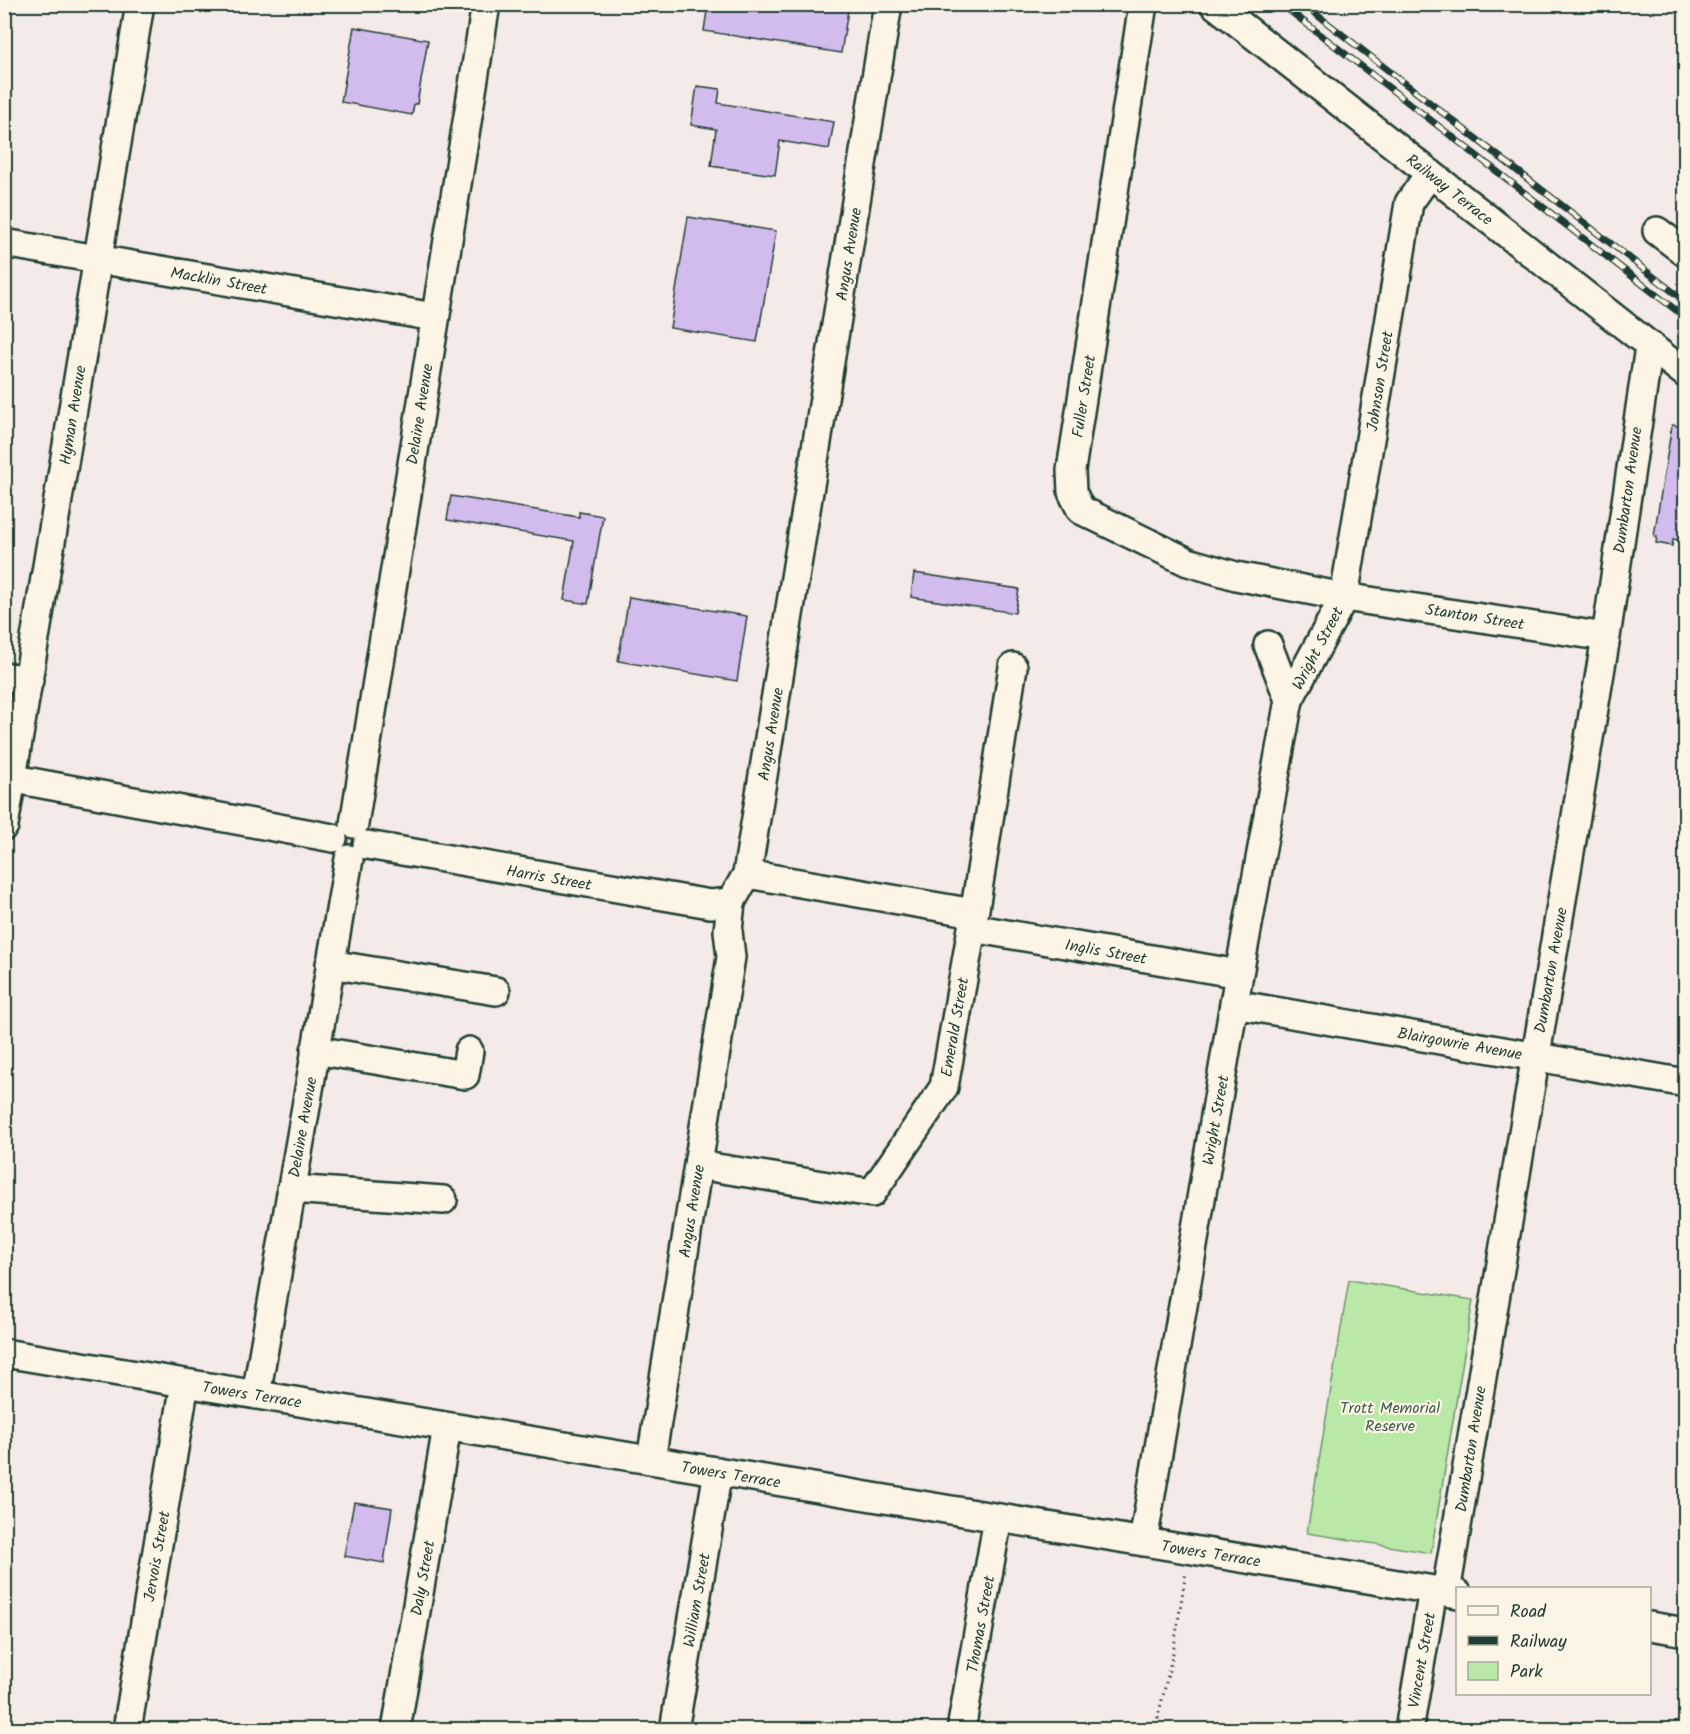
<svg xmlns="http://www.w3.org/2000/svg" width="1690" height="1734" viewBox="0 0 1690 1734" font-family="Kalam,sans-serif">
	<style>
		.green { fill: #b9e8a7; stroke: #6c926e; stroke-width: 1.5 }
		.building { fill: #d2bced; stroke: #1f3d34; stroke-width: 1.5 }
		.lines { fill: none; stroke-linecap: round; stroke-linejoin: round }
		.minor-casing { stroke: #1f3d34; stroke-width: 32 }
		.path { stroke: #1f3d34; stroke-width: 3; stroke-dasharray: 1.5 4.5; stroke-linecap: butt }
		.minor { stroke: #fcf5e5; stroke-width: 27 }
		.rail-casing { stroke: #1f3d34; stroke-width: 7 }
		.rail { stroke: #fcf5e5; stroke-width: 4.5; stroke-dasharray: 14; stroke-linecap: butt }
		.labels { text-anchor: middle; stroke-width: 4.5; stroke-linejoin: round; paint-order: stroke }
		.street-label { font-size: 16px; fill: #1f3d34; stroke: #fcf5e5 }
		.park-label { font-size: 16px; fill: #3e5f4b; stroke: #fcf5e5 }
	</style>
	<rect width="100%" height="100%" fill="#f4eae7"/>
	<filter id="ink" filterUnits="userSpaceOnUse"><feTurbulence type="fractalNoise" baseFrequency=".0167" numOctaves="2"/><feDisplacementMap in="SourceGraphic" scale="12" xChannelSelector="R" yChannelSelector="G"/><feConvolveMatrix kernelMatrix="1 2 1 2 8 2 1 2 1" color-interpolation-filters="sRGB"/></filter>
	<g filter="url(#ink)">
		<path class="green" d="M1349 1280 1473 1300 1431 1553 1307 1533Z"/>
		<path class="building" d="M708 4H849L841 53 704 31Z
			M354 27 428 40 417 104H414L412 115 341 102Z
			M697 86 720 89 718 103 834 122 829 149 780 141 775 175 711 166 716 129 691 125Z
			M688 217 776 231 757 342 670 328Z
			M1672 425 1686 427V526L1683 541 1673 539 1672 546 1656 543 1657 537 1654 536Z
			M451 496 579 517V512L603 516 588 604 564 600 574 541 447 520Z
			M914 573 1019 589 1015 613 911 597Z
			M629 597 747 616 737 681 618 661Z
			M354 1502 392 1508 384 1563 344 1556Z"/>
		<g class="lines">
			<defs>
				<path id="minor" d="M1143 4 1071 470 1072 492 1081 510 1188 562 1236 576 1344 597 1606 637
					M1214 4 1686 374
					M1657 231 1686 253
					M4 243 434 317
					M1268 645 1289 700
					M4 676 29 680
					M4 777 333 838
					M354 824 486 4
					M4 826 140 4
					M367 845 710 904 731 902
					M747 874 974 913
					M972 928 1239 974
					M330 964 496 991
					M1234 1004 1686 1083
					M315 1050 465 1075 469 1051
					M698 1165 872 1193 944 1087 972 928 1013 667
					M291 1189 443 1200
					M4 1353 1458 1594
					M256 1395 349 859
					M651 1460 731 957 728 931 731 902 747 874 888 4
					M1143 1542 1239 974 1289 700 1344 597 1409 203 1430 173
					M1446 1592 1606 637 1649 347
					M1650 1626 1686 1632
					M127 1730 185 1383
					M396 1730 447 1427
					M674 1730 718 1471
					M961 1730 998 1518
					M1409 1730 1433 1590"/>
			</defs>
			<use href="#minor" class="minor-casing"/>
			<path class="path" d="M1155 1730 1173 1653 1186 1572"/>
			<use href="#minor" class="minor"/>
			<defs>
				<path id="rail" d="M1281 4 1686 318
					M1303 4 1686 302"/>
			</defs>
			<use href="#rail" class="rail-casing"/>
			<use href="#rail" class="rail"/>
		</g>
	</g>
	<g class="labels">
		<g class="street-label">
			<text transform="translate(1450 189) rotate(38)" y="6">Railway Terrace</text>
			<text transform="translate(848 254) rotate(-81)" y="6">Angus Avenue</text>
			<text transform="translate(219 280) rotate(10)" y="6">Macklin Street</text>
			<text transform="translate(1379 381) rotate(-81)" y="6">Johnson Street</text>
			<text transform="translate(1083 396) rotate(-81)" y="6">Fuller Street</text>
			<text transform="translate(419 414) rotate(-81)" y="6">Delaine Avenue</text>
			<text transform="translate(72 415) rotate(-81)" y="6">Hyman Avenue</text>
			<text transform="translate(1627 490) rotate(-82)" y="6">Dumbarton Avenue</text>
			<text transform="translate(1475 616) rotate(9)" y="6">Stanton Street</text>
			<text transform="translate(1317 648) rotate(-62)" y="6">Wright Street</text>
			<text transform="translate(770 734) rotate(-81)" y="6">Angus Avenue</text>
			<text transform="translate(549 877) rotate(10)" y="6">Harris Street</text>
			<text transform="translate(1106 951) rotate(10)" y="6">Inglis Street</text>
			<text transform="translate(1550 970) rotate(-80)" y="6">Dumbarton Avenue</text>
			<text transform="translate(954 1027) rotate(-80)" y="6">Emerald Street</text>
			<text transform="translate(1460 1043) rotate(10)" y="6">Blairgowrie Avenue</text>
			<text transform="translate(1215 1120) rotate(-80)" y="6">Wright Street</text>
			<text transform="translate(302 1127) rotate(-80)" y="6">Delaine Avenue</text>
			<text transform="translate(691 1211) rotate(-81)" y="6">Angus Avenue</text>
			<text transform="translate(252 1394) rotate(9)" y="6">Towers Terrace</text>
			<text transform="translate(1470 1449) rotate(-81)" y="6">Dumbarton Avenue</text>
			<text transform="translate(731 1474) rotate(9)" y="6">Towers Terrace</text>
			<text transform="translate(1211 1553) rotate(9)" y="6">Towers Terrace</text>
			<text transform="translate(156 1556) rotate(-80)" y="6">Jervois Street</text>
			<text transform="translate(422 1578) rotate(-80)" y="6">Daly Street</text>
			<text transform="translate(696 1600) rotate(-80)" y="6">William Street</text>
			<text transform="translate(980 1624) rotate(-80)" y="6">Thomas Street</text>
			<text transform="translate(1421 1660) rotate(-80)" y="6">Vincent Street</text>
		</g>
		<g class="park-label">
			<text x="1390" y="1413">Trott Memorial<tspan x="1390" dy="18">Reserve</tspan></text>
		</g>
	</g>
	<rect width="1690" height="1734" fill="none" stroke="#fcf5e5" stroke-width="24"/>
	<rect x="12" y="12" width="1666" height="1710" fill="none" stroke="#1f3d34" stroke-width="2" filter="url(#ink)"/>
	<rect x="1456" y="1587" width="195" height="108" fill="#fcf5e5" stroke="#a4ab9e" stroke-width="1.5"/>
	<rect x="1468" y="1606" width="30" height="9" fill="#fcf5e5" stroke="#a4ab9e" stroke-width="1.5"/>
	<text x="1510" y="1617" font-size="18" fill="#1f3d34">Road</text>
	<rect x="1468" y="1636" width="30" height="9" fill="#1f3d34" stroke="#a4ab9e" stroke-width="1.5"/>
	<text x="1510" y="1647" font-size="18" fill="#1f3d34">Railway</text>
	<rect x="1468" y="1662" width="30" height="18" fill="#b9e8a7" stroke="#a4ab9e" stroke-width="1.5"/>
	<text x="1510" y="1677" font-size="18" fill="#1f3d34">Park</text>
</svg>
